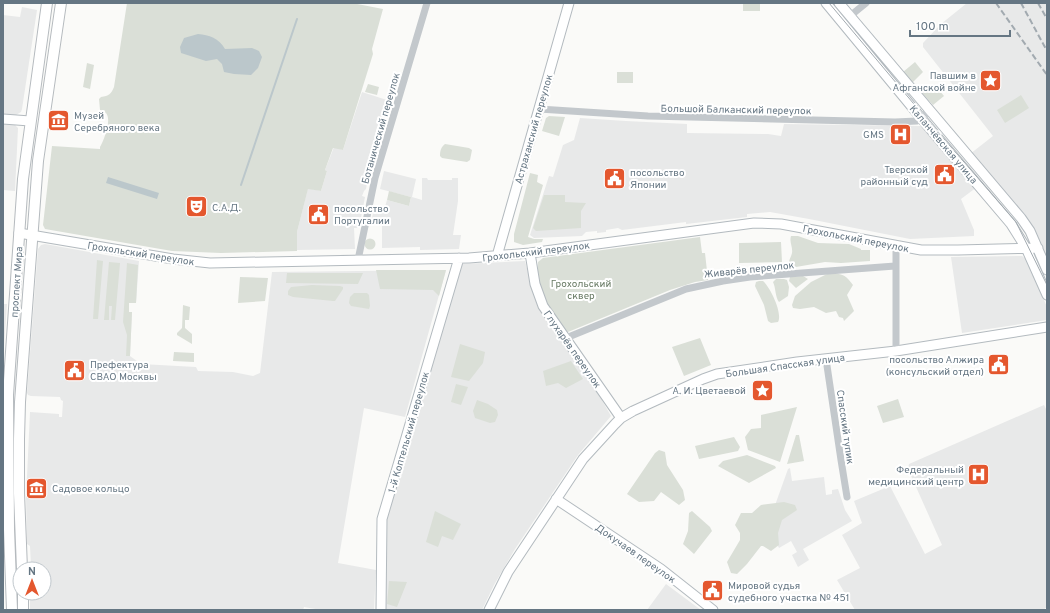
<svg xmlns="http://www.w3.org/2000/svg" width="1050" height="613" viewBox="0 0 1050 613" font-family="Overpass,sans-serif">
	<style>
		.built { fill: #e8e9e9 }
		.green { fill: #dadfd7 }
		.water { fill: #bbc7cb }
		.lines { fill: none; stroke-linecap: round; stroke-linejoin: round }
		.stream { stroke: #bbc7cb; stroke-width: 2 }
		.secondary-casing { stroke: #b3babf; stroke-width: 11 }
		.primary-casing { stroke: #b5babe; stroke-width: 12 }
		.street { stroke: #c3c8cc; stroke-width: 7 }
		.secondary { stroke: #fff; stroke-width: 9 }
		.primary { stroke: #fff; stroke-width: 10 }
		.tram { stroke: #a2aab0; stroke-width: 1 }
		.rail { stroke: #a2aab0; stroke-width: 2; stroke-dasharray: 6 3; stroke-linecap: butt }
		.labels { text-anchor: middle; stroke-width: 4; stroke-linejoin: round; paint-order: stroke }
		.poi-label { font-size: 10px; fill: #657683; stroke: #fff; text-anchor: start }
		.street-label { font-size: 10px; fill: #657683; stroke: #fff }
		.park-label { font-size: 10px; fill: #687a64; stroke: #fff }
	</style>
	<rect width="100%" height="100%" fill="#fafaf8"/>
	<path class="built" d="M967 3H1047V263L1033 230 970 154 993 136 923 47V43L941 24Z
		M22 7 37 10 22 109 21 112 16 115H3V15L20 17Z
		M362 92 390 101 370 167 366 189 364 191 362 196 365 197 359 228H354L355 249 297 250V232L308 188 321 191 327 171 325 170 334 147 343 150Z
		M580 118 626 121 687 124V133L768 134 781 136 784 124 920 126 925 128 977 187 961 199 974 230V236L910 239 809 219 770 212 747 214V217L686 224V222L622 230 618 228 606 230V232L597 233V231L586 232 582 236 534 238 530 235 549 176 553 177 563 145 574 140Z
		M3 124 15 125 18 128 15 191 3 190Z
		M384 171 416 179 412 197 422 200V178H427L428 180H452V178H458V201L453 235H461L459 249 420 250V247L382 248V222L371 223 374 208 384 210 387 200 409 206 411 197 380 189Z
		M45 244 139 261 136 303H129V312H132L130 356 141 364 196 367 198 371 233 372 253 376 260 373 272 272 446 270 405 417 364 408 338 563 376 570 374 610H321L304 607 303 610H30V593H44V569H33V566H31L30 546 27 544 26 498 30 412 59 414V417H62L63 401 61 400 60 397 31 396 28 395 27 393 38 249 41 245Z
		M1022 256 1027 260 1047 307V320L962 333 951 257Z
		M525 261 534 295 538 305 599 395 611 416 578 455 515 549 494 585 482 610H385V520L461 264Z
		M3 304H7L3 361Z
		M1044 405 1047 411V607L1043 610H855L837 580 860 568 842 535 862 523 854 501 890 486 925 554 942 545 908 469 909 464Z
		M790 468 792 481 824 477 826 495 832 494V490L838 489 845 510 852 521 803 549 809 560 798 567 792 555 797 552 791 541 779 548 776 542 764 536 788 469Z
		M666 584 701 610H702H647Z"/>
	<path class="green" d="M127 3H352L383 9 372 49 373 54 343 150 333 148 325 170 327 171 321 191 308 189 297 232V251L221 253 172 251 45 229 43 225 52 146 100 149V147C104 140 112 120 106 113 104 112 102 111 100 110L99 99 101 97C109 96 111 94 114 87Z
		M743 3H760V11H743Z
		M915 62 923 72 912 83 903 72Z
		M87 63 94 65 90 89 83 87Z
		M617 72H633V83H617Z
		M368 84 379 87 377 95 365 92Z
		M934 84 944 96 933 105 922 93Z
		M1021 95 1029 108 1005 123 997 110Z
		M549 116 565 117 559 136 542 131 546 118Z
		M445 144 469 148 472 150 470 160 467 162 442 158 440 156C440 151 441 147 445 144Z
		M530 173 538 175 537 182 543 185 528 237 534 239H543L542 242 523 245 514 242V234Z
		M389 191 411 197 409 206 387 200Z
		M544 195H565V202L586 203 581 211V228L536 231 533 228Z
		M791 236H798L818 243 849 244 861 249V250H870V261L841 263 825 262 796 267 789 266C788 260 791 258 792 253 793 247 789 242 791 236Z
		M700 237 702 253H705L708 280 695 282 670 290 568 332 565 331C550 309 536 291 538 262L543 258Z
		M364.5 244a5.5 5.5 0 1 1 11 0a5.5 5.5 0 1 1-11 0Z
		M781 242 782 262 739 263V243Z
		M97 260 103 261 98 319H93Z
		M109 262 120 263 115 320H111L112 306H109V320H104Z
		M127 263 138 265 136 303H129V312H132L130 356H126L127 335 123 322Z
		M376 270H446L439 296 433 290 380 289Z
		M287 273H363L358 284 286 283Z
		M827 274C842 273 845 274 853 285L847 295 854 311 844 321 843 318 839 317 836 311 826 313 814 307 800 309 793 308 792 305 795 296 811 282Z
		M803 276 808 279 796 288 789 281 790 277Z
		M240 277 268 278 265 301 238 303Z
		M776 279H784L787 280 789 287 788 296 779 302C775 297 776 288 773 282Z
		M759 281H763C770 287 783 313 778 322L771 323 768 321 764 305 755 286 756 282Z
		M312 285 340 286 343 287V289L335 301H333L293 297 288 295V291L291 287Z
		M354 293H367L369 295 370 306 369 309 351 306 349 303 350 297Z
		M183 305 190 307 189 320H185V328L192 334V344L177 335V333L182 328Z
		M700 338 711 365 684 376 672 347Z
		M460 344 485 352 483 363 469 381 451 377Z
		M174 352 194 353V362L173 361Z
		M571 361 583 379 566 388 558 383 546 386 543 371Z
		M456 384 468 387 461 405 451 402Z
		M898 399 904 417 883 423 877 406Z
		M477 400 488 404 497 410 498 415 495 422 490 423 475 418 473 411Z
		M797 407 780 462 748 450 745 437 751 429 761 428V415Z
		M796 435H799L804 461 787 464Z
		M734 437 740 447 738 451 699 459 695 446Z
		M659 450 665 452 667 465 683 490 685 500 679 505 661 492 654 501 639 502 627 494 655 453Z
		M747 455 775 466 776 468 749 483 718 466 723 461Z
		M784 502 795 505 797 510 782 520 778 533 779 545 771 551 763 546H761L747 564 737 574 731 573 727 562 740 540V533L735 525 741 513H752L761 505Z
		M435 511 461 524 453 540 442 536 438 547 426 542Z
		M692 511 710 527 712 531 694 554 683 544 688 531 689 513Z
		M389 581 407 582 397 607 387 604Z"/>
	<path class="water" d="M198 34C209 35 219 38 225 49L252 48 259 51 262 57 258 68 251 75 234 74 224 72 222 64 217 59 206 61 181 53 180 47 184 38Z
		M108 177 159 193 157 199 106 183Z"/>
	<g class="lines">
		<path class="stream" d="M241 185 297 19"/>
		<defs>
			<path id="secondary" d="M826 3 921 118 1011 224 1026 248 1047 295
				M839 3 1021 218 1030 231 1047 270
				M3 119 30 121
				M19 233 173 259 210 263 469 258 530 253 754 223 781 224 921 250H958L1038 248
				M530 253 535 284 543 306 621 418
				M497 256 569 3
				M556 499 661 569 713 610
				M381 610 382 519 459 258
				M489 610 508 572 583 459 615 424 621 418 633 411 703 379 717 374 797 362 896 351 1047 327"/>
			<path id="primary" d="M22 569 19 493V439L20 402 25 335 38 161 61 3
				M23 593V610
				M12 610 9 529 8 395 23 179 47 3"/>
		</defs>
		<use href="#secondary" class="secondary-casing"/>
		<use href="#primary" class="primary-casing"/>
		<path class="street" d="M850 16 866 3
			M539 109 648 116 895 122 917 121 929 111
			M896 246V351
			M358 260 375 178 427 3
			M566 338 686 289 723 281 750 277 895 266
			M826 359 841 460 847 497"/>
		<use href="#secondary" class="secondary"/>
		<use href="#primary" class="primary"/>
		<path class="tram" d="M829 3 924 116 1016 222 1047 285"/>
		<path class="rail" d="M996 3 1047 75
			M1021 3 1047 51
			M1038 3 1047 19"/>
	</g>
	<defs>
		<symbol id="sight-square" viewBox="-11 -11 22 22"><rect x="-9" y="-9" width="18" height="18" rx="4" fill="#e4572e" stroke="#fff"/><path d="M0-6L1.8-2.2L6-1.7L2.9 1.2L3.7 5.4L0 3.3L-3.7 5.4L-2.9 1.2L-6-1.7L-1.8-2.2Z" fill="#fff"/></symbol>
		<symbol id="museum-square" viewBox="-11 -11 22 22"><rect x="-9" y="-9" width="18" height="18" rx="4" fill="#e4572e" stroke="#fff"/><path d="M0-6L6-3V-2H-6V-3ZM-5-1h2V3h-2ZM-1-1h2V3h-2ZM3-1h2V3H3ZM-6 4H6V6H-6Z" fill="#fff"/></symbol>
		<symbol id="hospital-square" viewBox="-11 -11 22 22"><rect x="-9" y="-9" width="18" height="18" rx="4" fill="#e4572e" stroke="#fff"/><path d="M-5-5h3v3.5h4V-5h3V5h-3V1.5h-4V5h-3Z" fill="#fff"/></symbol>
		<symbol id="civic-square" viewBox="-11 -11 22 22"><rect x="-9" y="-9" width="18" height="18" rx="4" fill="#e4572e" stroke="#fff"/><path d="M-.6-6.5H3V-4.5H.6V-3L4-1V1h2V6H-6V1h2V-1L-.6-3ZM-1.2 2.5V6h2.4V2.5Z" fill="#fff"/></symbol>
		<symbol id="theatre-square" viewBox="-11 -11 22 22"><rect x="-9" y="-9" width="18" height="18" rx="4" fill="#e4572e" stroke="#fff"/><path d="M-5-5.5Q0-4 5-5.5V0Q5 5 0 6Q-5 5-5 0ZM-3.3-2.5H-1v1.5H-3.3ZM1-2.5H3.3v1.5H1ZM-2.8 1Q0 5.5 2.8 1Z" fill="#fff"/></symbol>
	</defs>
	<g fill-rule="evenodd">
		<use href="#sight-square" x="978" y="68" width="25" height="25"/>
		<use href="#museum-square" x="46" y="108" width="25" height="25"/>
		<use href="#hospital-square" x="888" y="122" width="25" height="25"/>
		<use href="#civic-square" x="932" y="162" width="25" height="25"/>
		<use href="#civic-square" x="602" y="166" width="25" height="25"/>
		<use href="#theatre-square" x="184" y="194" width="25" height="25"/>
		<use href="#civic-square" x="306" y="202" width="25" height="25"/>
		<use href="#civic-square" x="986" y="352" width="25" height="25"/>
		<use href="#civic-square" x="62" y="358" width="25" height="25"/>
		<use href="#sight-square" x="750" y="378" width="25" height="25"/>
		<use href="#hospital-square" x="966" y="462" width="25" height="25"/>
		<use href="#museum-square" x="24" y="476" width="25" height="25"/>
		<use href="#civic-square" x="700" y="578" width="25" height="25"/>
	</g>
	<g class="labels">
		<g class="poi-label">
			<text x="976" y="79" text-anchor="end">Павшим в<tspan x="976" dy="12">Афганской войне</tspan></text>
			<text x="74" y="119">Музей<tspan x="74" dy="12">Серебряного века</tspan></text>
			<text x="884" y="138" text-anchor="end">GMS</text>
			<text x="928" y="173" text-anchor="end">Тверской<tspan x="928" dy="12">районный суд</tspan></text>
			<text x="630" y="176">посольство<tspan x="630" dy="12">Японии</tspan></text>
			<text x="212" y="211">С.А.Д.</text>
			<text x="334" y="212">посольство<tspan x="334" dy="12">Португалии</tspan></text>
			<text x="984" y="363" text-anchor="end">посольство Алжира<tspan x="984" dy="12">(консульский отдел)</tspan></text>
			<text x="90" y="368">Префектура<tspan x="90" dy="12">СВАО Москвы</tspan></text>
			<text x="746" y="394" text-anchor="end">А. И. Цветаевой</text>
			<text x="964" y="473" text-anchor="end">Федеральный<tspan x="964" dy="12">медицинский центр</tspan></text>
			<text x="52" y="492">Садовое кольцо</text>
			<text x="728" y="589">Мировой судья<tspan x="728" dy="12">судебного участка № 451</tspan></text>
		</g>
		<g class="street-label">
			<text transform="translate(736 109) rotate(1)" y="4">Большой Балканский переулок</text>
			<text transform="translate(380 128) rotate(-74)" y="4">Ботанический переулок</text>
			<text transform="translate(533 129) rotate(-74)" y="4">Астраханский переулок</text>
			<text transform="translate(944 144) rotate(50)" y="4">Каланчёвская улица</text>
			<text transform="translate(856 238) rotate(11)" y="4">Грохольский переулок</text>
			<text transform="translate(536 251) rotate(-7)" y="4">Грохольский переулок</text>
			<text transform="translate(141 253) rotate(9)" y="4">Грохольский переулок</text>
			<text transform="translate(749 269) rotate(-6)" y="4">Живарёв переулок</text>
			<text transform="translate(16 282) rotate(-86)" y="4">проспект Мира</text>
			<text transform="translate(573 349) rotate(55)" y="4">Глухарёв переулок</text>
			<text transform="translate(785 365) rotate(-8)" y="4">Большая Спасская улица</text>
			<text transform="translate(846 427) rotate(82)" y="4">Спасский тупик</text>
			<text transform="translate(408 432) rotate(-74)" y="4">1-й Коптельский переулок</text>
			<text transform="translate(636 553) rotate(35)" y="4">Докучаев переулок</text>
		</g>
		<g class="park-label">
			<text x="581" y="287">Грохольский<tspan x="581" dy="12">сквер</tspan></text>
		</g>
	</g>
	<rect width="1050" height="613" fill="none" stroke="#657683" stroke-width="8"/>
	<g transform="translate(32 581)"><circle r="19" fill="#ffffff" stroke="#c1c8cd"/>
	<path d="M0-3L7 15L0 10L-7 15Z" fill="#e4572e"/>
	<text y="-6" font-size="11" font-weight="bold" text-anchor="middle" fill="#657683">N</text>
	</g>
	<path d="M910 30v6h100v-6" fill="none" stroke="#657683" stroke-width="2"/>
	<text x="916" y="30" font-size="12" fill="#657683" stroke="#ffffff" stroke-width="3" paint-order="stroke">100 m</text>
</svg>
